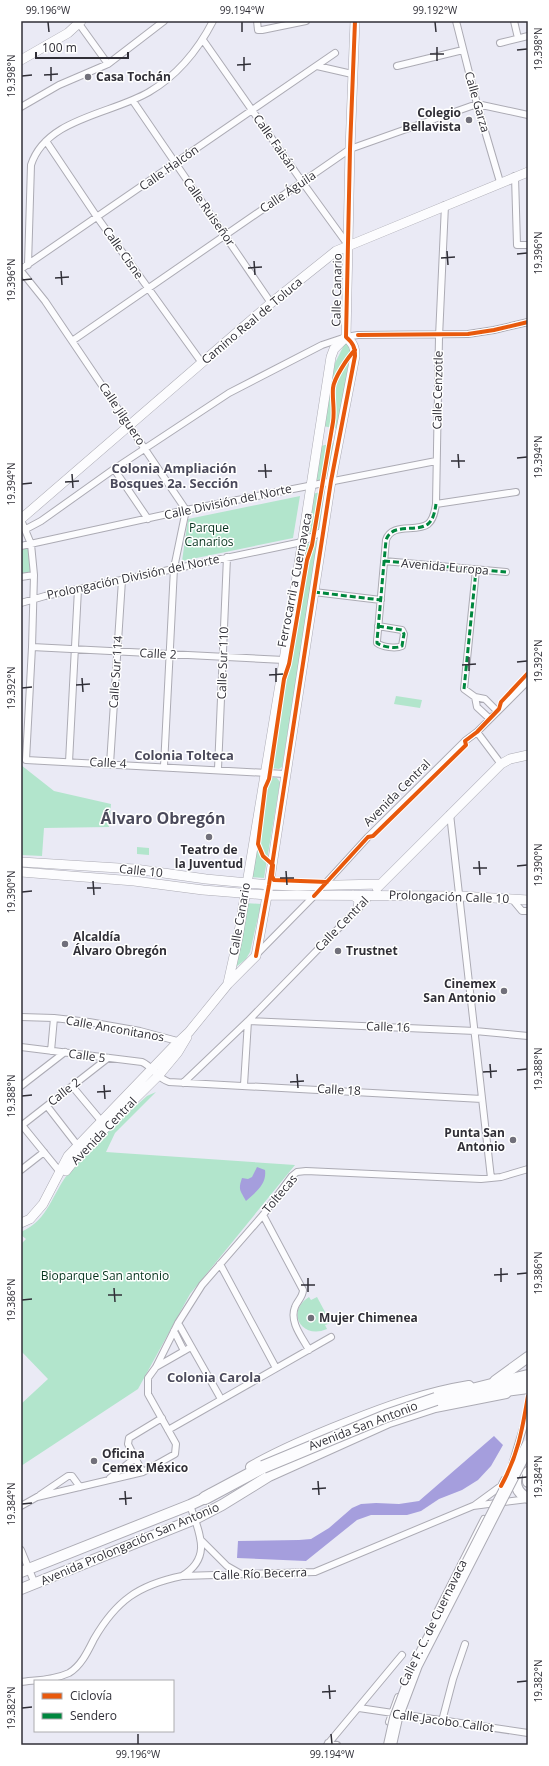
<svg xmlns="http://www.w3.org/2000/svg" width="549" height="1766" viewBox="0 0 549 1766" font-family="'Open Sans',sans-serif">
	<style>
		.green { fill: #b2e5cc }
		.water { fill: #a59edd }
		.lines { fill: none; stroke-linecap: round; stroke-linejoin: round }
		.street-casing { stroke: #acabb4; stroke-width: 8 }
		.secondary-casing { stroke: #acabb4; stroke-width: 10 }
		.primary-casing { stroke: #acabb4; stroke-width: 12 }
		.highway-casing { stroke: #acabb4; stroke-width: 14 }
		.street { stroke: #fcfcfe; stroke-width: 6 }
		.secondary { stroke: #fcfcfe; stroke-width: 9 }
		.primary { stroke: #fcfcfe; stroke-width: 10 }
		.highway { stroke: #fcfcfe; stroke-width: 12 }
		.highway-bridge-casing { stroke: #acabb4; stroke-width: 14; stroke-linecap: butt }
		.highway-bridge { stroke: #fcfcfe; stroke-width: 12 }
		.quiet { stroke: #00873e; stroke-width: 3; stroke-dasharray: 6 3; stroke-linecap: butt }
		.cycleway-casing { stroke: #fff; stroke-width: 6 }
		.cycleway { stroke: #e8590c; stroke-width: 4 }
		.ticks { fill: none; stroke: #302f37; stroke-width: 1.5 }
		.poi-dot { fill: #71707a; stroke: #fff; stroke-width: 1.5 }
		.labels { text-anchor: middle; stroke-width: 3; stroke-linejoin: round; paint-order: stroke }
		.poi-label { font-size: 12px; font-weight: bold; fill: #302f37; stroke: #fff; text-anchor: start }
		.street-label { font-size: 12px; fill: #302f37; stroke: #fff }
		.park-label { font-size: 12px; fill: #05331d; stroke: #fff }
		.neighbourhood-label { font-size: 13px; font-weight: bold; fill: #4b4a5b; stroke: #fff }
		.district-label { font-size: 16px; font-weight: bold; fill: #4b4a5b; stroke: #fff }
		.neatline { fill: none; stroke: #302f37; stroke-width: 1.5 }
		.ticks-label { font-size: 10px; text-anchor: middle; fill: #302f37 }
	</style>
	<rect width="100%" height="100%" fill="#eaeaf5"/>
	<path class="green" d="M345 343H347L351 348 338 429 323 426 332 369Z
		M333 443 334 445 328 479 315 481 321 446Z
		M327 491 320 528 306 534 311 494Z
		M300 496 293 538 182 561 188 519Z
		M319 539 282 767 279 769 270 768 303 546Z
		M29 545 33 574 21 575V547Z
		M396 696 422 700 420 708 394 704Z
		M21 765 54 791 111 804 109 827 44 828 42 856 21 855Z
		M270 777 277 778 280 782 264 878 249 877 267 778Z
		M137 847 149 848V855L137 854Z
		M245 903 261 904 250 952 246 959 236 967 235 966Z
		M156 1092 115 1133 106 1152 295 1165 190 1294 138 1389 21 1466V1404L48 1379 21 1351V1244L26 1239 21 1235V1232C49 1220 52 1193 70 1171 93 1144 120 1120 147 1096Z
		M309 1297 311 1300 317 1297 331 1323 325 1325 327 1329C302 1340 285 1312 309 1297Z"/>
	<path class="water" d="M257 1167 265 1170C267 1184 256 1192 246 1201 240 1190 238 1190 242 1178L248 1179 252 1177Z
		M494 1436 503 1445 491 1466 478 1480 462 1490 439 1499 421 1511 407 1515H371L357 1520 306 1561 237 1558 238 1541 299 1540 311 1539 329 1528 352 1508 361 1504 376 1503 399 1504 419 1501Z"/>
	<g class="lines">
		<defs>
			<path id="street" d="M77 21 108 64
				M257 21 258 30H262L306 21
				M456 21 477 104 500 182
				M514 21 518 38
				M203 40 303 183 348 245
				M500 43 528 36
				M317 66 352 74
				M397 66 463 50
				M133 101 271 303
				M21 107 59 85 108 64 164 21
				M46 141 97 217 202 363
				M515 176 517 245H528
				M28 265 31 165C46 118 112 114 149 92 178 75 198 50 213 21
				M21 269 335 53
				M21 271 45 301 186 510 174 568 164 766
				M72 341 350 149 477 104 528 115
				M114 469 148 519
				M436 504 516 492
				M21 520 31 544 34 575 32 647 26 760 285 774
				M26 529 41 521 114 469 229 393 322 345 346 337 358 335 468 334 494 330 528 322
				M21 546 186 510 436 461
				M384 561 506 572
				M476 570 464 689 475 697 485 699 497 711
				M21 577 34 575
				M314 592 381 600
				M21 603 45 596 302 542 323 531
				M378 626 402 630 404 634 402 646C396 649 382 647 377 643V641L386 540C392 522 416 533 428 524 434 519 435 510 436 504L439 337 445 205
				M32 647 284 660
				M475 697 477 707 490 719
				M477 732 501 764
				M69 762 78 589
				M110 764 122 580
				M218 769 227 557
				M450 814 491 1178
				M512 899 522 911H528
				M256 955 314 896 368 837 465 741 477 732 528 681
				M21 1017 54 1018 89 1022 140 1031 181 1042
				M248 1021 475 1031 528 1036
				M21 1047 142 1062C153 1067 157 1078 169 1082L482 1099
				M51 1051 54 1018
				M183 1083 248 1021 371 895
				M244 1085 248 1021
				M21 1086 65 1052
				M72 1086 102 1122
				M47 1106 78 1146
				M21 1124 60 1172
				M21 1126 108 1058
				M21 1170 44 1152
				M263 1215 303 1290C303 1297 297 1301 295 1307 289 1322 302 1337 309 1350
				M220 1264 276 1368
				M178 1323 221 1399
				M174 1331 184 1351
				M156 1367 191 1347
				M168 1430 331 1337
				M135 1458 143 1472
				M512 1465 528 1412
				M110 1478 135 1458 128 1444 129 1438 162 1418
				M40 1495 68 1476H72L80 1487
				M475 1505 501 1486 504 1480
				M21 1506 37 1497 143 1472 175 1454 176 1444 148 1394V1378L156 1367 178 1323 202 1285 263 1215 292 1176 297 1172 306 1171 481 1179 501 1177 528 1169
				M201 1540 227 1566 241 1574
				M21 1550 35 1584
				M182 1576C213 1557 199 1533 190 1505
				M437 1612 484 1519
				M21 1682C37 1680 54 1680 69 1673 81 1666 88 1651 94 1639 116 1601 138 1585 182 1576L315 1572 473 1506 528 1499
				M359 1708 528 1733
				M442 1721 453 1679 465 1644
				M389 1722 398 1697
				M328 1743 337 1745
				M327 1745 402 1655"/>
			<path id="secondary" d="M21 60 68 33 81 21
				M21 519 271 303 336 251 528 172
				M21 862 135 869 206 879 269 885 297 886 380 884
				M21 872 134 881 203 890 267 895 460 896 528 900
				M377 888 501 764 510 759 528 755
				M353 895 359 900 358 908
				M228 983 238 938 284 660 331 357 334 349 346 337
				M66 1171 81 1152 158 1076 178 1052 187 1037
				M21 1223 30 1219 43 1204 68 1156 172 1048 189 1032 228 984 256 956 269 885 331 481 355 356C355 347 353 343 346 337L350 149 355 21"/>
			<path id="primary" d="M495 1381 528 1357
				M251 1467C281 1450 314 1436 347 1423 387 1407 426 1393 469 1386
				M519 1470C513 1482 516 1493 528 1498
				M528 1472V1482
				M21 1572 190 1505 205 1498 211 1494
				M21 1589 195 1519 222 1505 269 1476 389 1422 435 1407 506 1393"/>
			<path id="highway" d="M498 1391 528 1387
				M436 1399 528 1376
				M205 1498 263 1467"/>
		</defs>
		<use href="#street" class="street-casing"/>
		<use href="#secondary" class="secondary-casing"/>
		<use href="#primary" class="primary-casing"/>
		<use href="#highway" class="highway-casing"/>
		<use href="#street" class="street"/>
		<use href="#secondary" class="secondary"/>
		<use href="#primary" class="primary"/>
		<use href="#highway" class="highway"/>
		<defs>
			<path id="highway-bridge" d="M263 1467 386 1416 436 1399
				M390 1745 396 1718 416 1665 528 1446"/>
		</defs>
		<use href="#highway-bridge" class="highway-bridge-casing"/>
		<use href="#highway-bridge" class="highway-bridge"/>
		<path class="quiet" d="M384 561 506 572
			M314 592 381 600
			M378 626 402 630 404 634 402 646C396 649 382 647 377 643V641L386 540C392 522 416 533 428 524 434 519 435 510 436 504
			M464 689 476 570"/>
		<defs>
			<path id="cycleway" d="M358 335 468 334 494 330 528 322
				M327 882 274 880 272 876 273 865 263 856 258 844 265 788 269 779 284 679 289 664 307 560 312 545 333 422C335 410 332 399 333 388 334 378 348 357 355 350
				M314 896 368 837 373 836 466 745 465 741 477 732 499 709 501 702 528 673
				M256 956 269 885 331 481 355 356C355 347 353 343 346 337L350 149 355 21
				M501 1486C518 1455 522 1431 528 1396"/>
		</defs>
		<use href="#cycleway" class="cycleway-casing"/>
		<use href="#cycleway" class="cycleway"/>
	</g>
	<path class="ticks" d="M48 22 49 32M242 22V32M435 22 436 32M437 47V61M517 50 527 49M430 54H444M244 57V71M237 65 251 64M51 67V81M44 75 58 74M22 76 32 75M447 251 448 265M517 254 527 253M441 258 455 257M254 261 255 275M248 268 262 267M61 271 62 285M55 278 69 277M22 280 32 279M458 454 459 468M517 458 527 457M451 461H465M265 464 266 478M258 471H272M72 474 73 488M65 482 79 481M22 484 32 483M469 657V671M517 662 527 661M462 665 476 664M276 668V682M269 675 283 674M82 678 83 692M76 685 90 684M22 688 32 687M479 861 480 875M517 866 527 865M473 868H487M286 871 287 885M280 878H294M93 881 94 895M87 888H101M22 892 32 891M490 1064 491 1078M517 1070 527 1069M483 1072 497 1071M297 1074 298 1088M290 1082 304 1081M104 1085 105 1099M97 1092 111 1091M22 1096 32 1095M501 1268V1282M517 1274 527 1273M494 1275 508 1274M308 1278V1292M301 1285H315M114 1288 115 1302M108 1295H122M22 1300 32 1299M517 1478 527 1477M318 1481 319 1495M312 1489 326 1488M125 1491 126 1505M119 1499 132 1498M22 1504 32 1503M517 1682 527 1681M329 1685 330 1699M322 1692 336 1691M22 1708 32 1707M138 1734V1744M331 1734 332 1744"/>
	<g class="poi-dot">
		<circle cx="88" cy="77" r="4"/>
		<circle cx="469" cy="120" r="4"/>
		<circle cx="209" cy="837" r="4"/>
		<circle cx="65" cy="944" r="4"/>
		<circle cx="338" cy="951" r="4"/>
		<circle cx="504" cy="991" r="4"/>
		<circle cx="513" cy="1140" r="4"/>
		<circle cx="311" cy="1318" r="4"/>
		<circle cx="94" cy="1461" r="4"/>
	</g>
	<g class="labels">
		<g class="poi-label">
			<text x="96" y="81">Casa Tochán</text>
			<text x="461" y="117" text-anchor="end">Colegio<tspan x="461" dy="14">Bellavista</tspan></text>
			<text x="209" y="854" text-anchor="middle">Teatro de<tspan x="209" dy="14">la Juventud</tspan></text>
			<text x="73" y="941">Alcaldía<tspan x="73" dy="14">Álvaro Obregón</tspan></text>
			<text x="346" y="955">Trustnet</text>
			<text x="496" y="988" text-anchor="end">Cinemex<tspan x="496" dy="14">San Antonio</tspan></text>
			<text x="505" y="1137" text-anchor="end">Punta San<tspan x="505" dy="14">Antonio</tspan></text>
			<text x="319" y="1322">Mujer Chimenea</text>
			<text x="102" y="1458">Oficina<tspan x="102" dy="14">Cemex México</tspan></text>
		</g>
		<g class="street-label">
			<text transform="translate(477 102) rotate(74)" y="4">Calle Garza</text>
			<text transform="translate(275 143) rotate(55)" y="4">Calle Faisán</text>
			<text transform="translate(169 168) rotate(-35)" y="4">Calle Halcón</text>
			<text transform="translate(288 192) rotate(-34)" y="4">Calle Águila</text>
			<text transform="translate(209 212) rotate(55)" y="4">Calle Ruiseñor</text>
			<text transform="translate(123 253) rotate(55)" y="4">Calle Cisne</text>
			<text transform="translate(337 290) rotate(-89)" y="4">Calle Canario</text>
			<text transform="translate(252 321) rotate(-40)" y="4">Camino Real de Toluca</text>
			<text transform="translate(438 390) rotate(-89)" y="4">Calle Cenzotle</text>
			<text transform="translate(122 414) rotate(56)" y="4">Calle Jilguero</text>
			<text transform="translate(228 502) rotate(-12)" y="4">Calle División del Norte</text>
			<text transform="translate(445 567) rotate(5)" y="4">Avenida Europa</text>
			<text transform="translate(133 577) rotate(-12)" y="4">Prolongación División del Norte</text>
			<text transform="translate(295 580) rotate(-79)" y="4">Ferrocarril a Cuernavaca</text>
			<text transform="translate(158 654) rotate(3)" y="4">Calle 2</text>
			<text transform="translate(223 663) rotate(-88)" y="4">Calle Sur 110</text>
			<text transform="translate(116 672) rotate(-86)" y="4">Calle Sur 114</text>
			<text transform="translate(108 763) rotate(3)" y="4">Calle 4</text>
			<text transform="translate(397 793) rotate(-45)" y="4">Avenida Central</text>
			<text transform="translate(141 871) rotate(6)" y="4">Calle 10</text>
			<text transform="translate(449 897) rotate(2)" y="4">Prolongación Calle 10</text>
			<text transform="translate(240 919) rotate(-80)" y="4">Calle Canario</text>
			<text transform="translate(342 924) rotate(-46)" y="4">Calle Central</text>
			<text transform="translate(388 1027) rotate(2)" y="4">Calle 16</text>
			<text transform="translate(115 1029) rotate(10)" y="4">Calle Anconitanos</text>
			<text transform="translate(87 1056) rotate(8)" y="4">Calle 5</text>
			<text transform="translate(339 1090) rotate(3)" y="4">Calle 18</text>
			<text transform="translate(64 1092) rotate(-38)" y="4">Calle 2</text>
			<text transform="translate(104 1131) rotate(-46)" y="4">Avenida Central</text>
			<text transform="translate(280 1194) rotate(-50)" y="4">Toltecas</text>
			<text transform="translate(363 1426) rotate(-21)" y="4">Avenida San Antonio</text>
			<text transform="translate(130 1544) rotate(-23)" y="4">Avenida Prolongación San Antonio</text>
			<text transform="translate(260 1574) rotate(-2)" y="4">Calle Río Becerra</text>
			<text transform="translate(433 1623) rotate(-64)" y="4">Calle F. C. de Cuernavaca</text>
			<text transform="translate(443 1721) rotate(8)" y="4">Calle Jacobo Callot</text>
		</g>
		<g class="park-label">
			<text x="209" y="532">Parque<tspan x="209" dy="14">Canarios</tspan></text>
			<text x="105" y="1280">Bioparque San antonio</text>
		</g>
		<g class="neighbourhood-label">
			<text x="174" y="473">Colonia Ampliación<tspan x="174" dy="15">Bosques 2a. Sección</tspan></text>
			<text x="184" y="760">Colonia Tolteca</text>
			<text x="214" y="1382">Colonia Carola</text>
		</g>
		<g class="district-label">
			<text x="163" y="824">Álvaro Obregón</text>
		</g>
	</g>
	<rect width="549" height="1766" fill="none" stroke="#ffffff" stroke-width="44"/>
	<rect x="34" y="1680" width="140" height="52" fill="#ffffff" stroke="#acacaf"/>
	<rect x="42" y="1693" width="20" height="6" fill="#e8590c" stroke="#acacaf"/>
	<text x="70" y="1700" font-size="12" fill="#302f37">Ciclovía</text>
	<rect x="42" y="1713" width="20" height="6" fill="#00873e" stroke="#acacaf"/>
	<text x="70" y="1720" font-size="12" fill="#302f37">Sendero</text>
	<path d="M36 52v6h92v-6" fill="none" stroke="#302f37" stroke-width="2"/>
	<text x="42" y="52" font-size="12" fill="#302f37" stroke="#ffffff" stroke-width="3" paint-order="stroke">100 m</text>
	<rect x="22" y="22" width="505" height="1722" class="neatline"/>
	<g class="ticks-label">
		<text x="48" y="14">99.196°W</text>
		<text x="242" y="14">99.194°W</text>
		<text x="435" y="14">99.192°W</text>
		<text transform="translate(538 49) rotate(-90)" y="4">19.398°N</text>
		<text transform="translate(11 76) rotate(-90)" y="4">19.398°N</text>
		<text transform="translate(538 253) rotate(-90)" y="4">19.396°N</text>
		<text transform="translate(11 280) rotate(-90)" y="4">19.396°N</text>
		<text transform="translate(538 457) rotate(-90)" y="4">19.394°N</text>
		<text transform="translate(11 484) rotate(-90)" y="4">19.394°N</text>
		<text transform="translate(538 661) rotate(-90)" y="4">19.392°N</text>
		<text transform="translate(11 688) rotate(-90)" y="4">19.392°N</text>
		<text transform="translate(538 865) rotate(-90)" y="4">19.390°N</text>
		<text transform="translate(11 892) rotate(-90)" y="4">19.390°N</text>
		<text transform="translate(538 1069) rotate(-90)" y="4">19.388°N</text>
		<text transform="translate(11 1096) rotate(-90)" y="4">19.388°N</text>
		<text transform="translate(538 1273) rotate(-90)" y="4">19.386°N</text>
		<text transform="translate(11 1300) rotate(-90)" y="4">19.386°N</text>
		<text transform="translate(538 1477) rotate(-90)" y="4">19.384°N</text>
		<text transform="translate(11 1504) rotate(-90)" y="4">19.384°N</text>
		<text transform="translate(538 1681) rotate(-90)" y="4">19.382°N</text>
		<text transform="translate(11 1708) rotate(-90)" y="4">19.382°N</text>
		<text x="138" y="1758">99.196°W</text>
		<text x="332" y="1758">99.194°W</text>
	</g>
</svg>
